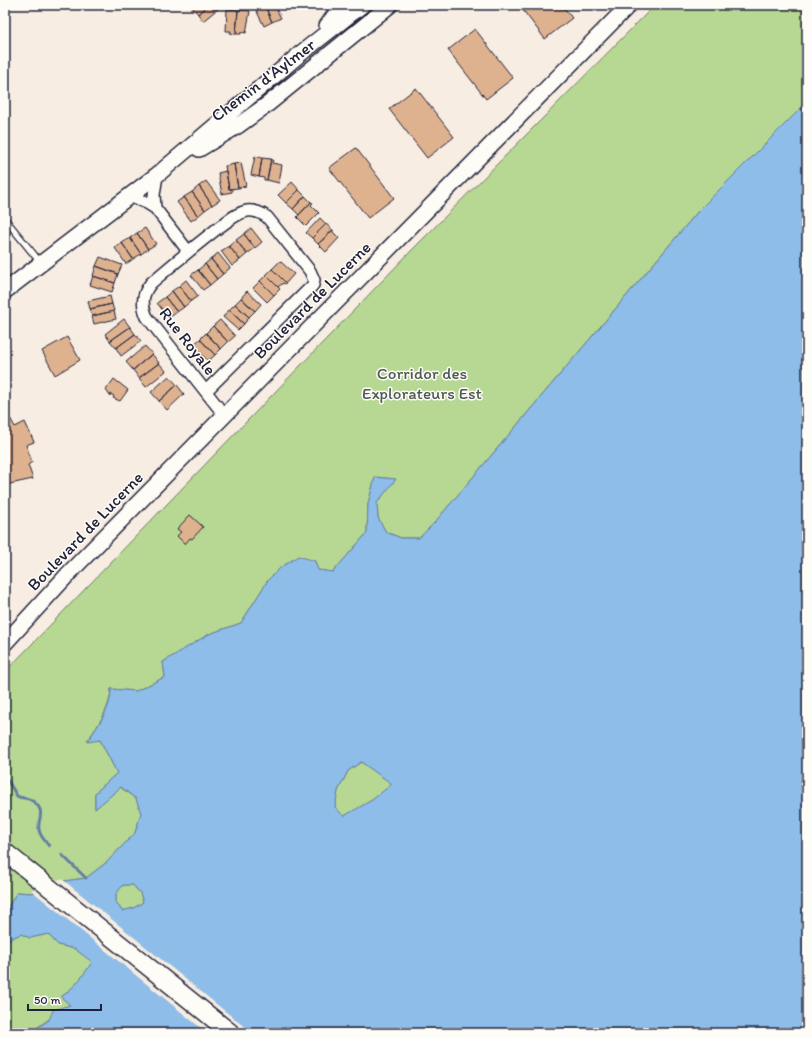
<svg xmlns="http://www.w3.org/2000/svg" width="812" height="1038" viewBox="0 0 812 1038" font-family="Itim,sans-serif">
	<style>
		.green { fill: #b7d892; stroke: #6c7d66 }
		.water { fill: #8ebde9; stroke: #637fa3; fill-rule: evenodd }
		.pier { fill: #f7ede2 }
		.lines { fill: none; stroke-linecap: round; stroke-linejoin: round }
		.stream { stroke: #637fa3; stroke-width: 3 }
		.building { fill: #dfb28f; stroke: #22223b }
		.lane-casing { stroke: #22223b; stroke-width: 8 }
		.street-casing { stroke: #22223b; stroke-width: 14 }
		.secondary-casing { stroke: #22223b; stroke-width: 18 }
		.primary-casing { stroke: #22223b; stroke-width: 20 }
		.lane { stroke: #fdfcf7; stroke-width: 5.5 }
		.street { stroke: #fdfcf7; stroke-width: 11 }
		.secondary { stroke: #fdfcf7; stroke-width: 15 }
		.primary { stroke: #fdfcf7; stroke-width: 17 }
		.labels { text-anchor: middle; stroke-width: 3; stroke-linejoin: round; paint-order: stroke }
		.street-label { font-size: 17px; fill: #22223b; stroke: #fdfcf7 }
		.park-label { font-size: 17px; fill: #4f5955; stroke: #fdfcf7 }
	</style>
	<rect width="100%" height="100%" fill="#f7ede2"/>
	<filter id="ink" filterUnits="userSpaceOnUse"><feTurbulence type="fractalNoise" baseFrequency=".025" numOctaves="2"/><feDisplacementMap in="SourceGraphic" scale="8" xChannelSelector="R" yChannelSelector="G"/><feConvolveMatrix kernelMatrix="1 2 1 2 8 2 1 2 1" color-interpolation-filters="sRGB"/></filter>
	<g filter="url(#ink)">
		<path class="green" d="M655 5H807V102L700 209 435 522 419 538H401L386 532 378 518 377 503 395 479 375 477 368 504 367 533 333 572 317 570 268 580 241 623 209 634 163 662 165 677 136 691 111 689C110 709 98 725 87 741L100 740 117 773 95 793V809L120 787 136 799 141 813 135 833 107 862 86 878 57 882 31 893 17 892 8 907 5 906V672L411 251Z
			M361 762 393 784 372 800 344 817 335 807 338 791 348 771Z
			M123 885H133L140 893 143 902 134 908 122 911 116 902V894Z
			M21 934 30 938 48 934 58 945 75 949 93 962C83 976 75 987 61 997L70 1004 31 1032 32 1033H5V941Z"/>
		<path class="water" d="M807 102V1033H32L31 1032 49 1020 53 1010 70 1005 61 997C75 987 83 976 92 962L75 949 58 945 48 934 30 938 21 934 5 941V906L8 907 17 892 31 893 57 882 86 878 107 862 135 833 141 813 136 799 121 787 95 809V793L117 773 100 740 87 742C98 725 111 710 111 689L136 691 165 677 163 662 209 634 241 623 268 580 280 568 298 556 315 561 318 570 333 572 367 533 368 504 375 477 396 479 377 503 378 518 386 532 401 538H419L435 522 700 209ZM361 762 392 784 372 800 344 816 335 807 338 791 348 771ZM123 885H133L140 893 143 902 134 908 122 911 116 902V894Z"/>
		<path class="pier" d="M62 879 252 1033H207L31 890 56 880Z"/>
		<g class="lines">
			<path class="stream" d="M5 776 17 796C21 799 27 797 31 800 50 812 34 821 40 833 42 838 46 842 49 846
				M62 855 86 878"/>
		</g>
		<path class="building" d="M194 5H208L198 14 192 7Z
			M208 5H219L220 7 203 21 198 14Z
			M260 5 262 8 265 6 272 22 264 26 255 8Z
			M267 5H274L281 18 272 22 265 6Z
			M519 5H562L572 18 545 39Z
			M227 9 238 10 236 34 230 33 231 31H226Z
			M238 10 250 11 246 33 241 32V34H236Z
			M475 29 513 78 486 99 448 50Z
			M416 88 454 137 427 158 389 109Z
			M356 148 394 198 368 218 329 168Z
			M255 156 262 158 259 177 251 175Z
			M262 158 271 159 267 180H264V178L259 177Z
			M271 159 273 160 272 163 282 165 279 183 267 180Z
			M241 163 246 186 238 188 234 164Z
			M234 164 238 188 229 189 225 166Z
			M226 171 229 189H232V192L222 194 218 173Z
			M206 181 220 200 212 205 199 186Z
			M292 182 299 190 286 203 278 195Z
			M199 186 212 205 205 210 192 192Z
			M299 190 305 196 293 209 286 203Z
			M192 192 205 210 198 216 184 197Z
			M305 196 311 202 299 215 293 209Z
			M184 197 198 216 191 221 177 202Z
			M311 202 313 203 311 205 319 213 306 226 297 217Z
			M320 218 326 224 312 238 306 233Z
			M326 224 333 230 318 244 312 238Z
			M145 228 156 244 148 249 137 233Z
			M251 228 262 242 255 248 244 234Z
			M333 230V232L339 238 326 252 318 244Z
			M137 233 148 249 141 254 130 238Z
			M244 234 255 248 247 254 236 240Z
			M130 238 141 254 133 259 122 243Z
			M236 240 247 254 240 260 229 246Z
			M122 243 133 259 126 264 115 248Z
			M229 246 240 260 232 266 221 251Z
			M218 253 230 268 223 274 211 259Z
			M100 257 122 265 118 274 96 266Z
			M211 259 223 274 217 279 205 264Z
			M280 261 294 274 286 283 272 269Z
			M205 264 217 279 210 285 198 270Z
			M96 266 118 274 115 283 93 276Z
			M272 269 286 283 284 284 283 283 278 287 266 275Z
			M198 270 210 285 203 290 191 275Z
			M266 275 280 289 274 295 260 281Z
			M93 276 115 283 112 292 90 285Z
			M186 280 198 296 191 301 179 286Z
			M260 281 274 295 267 302 253 288Z
			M179 286 191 301 184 307 172 291Z
			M172 291 184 307 177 312 165 297Z
			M247 291 261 304 255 311 241 298Z
			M110 296 112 304 90 309 88 301Z
			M165 297 177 312 169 318 157 303Z
			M241 298 255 311 249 317 235 304Z
			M112 304 114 311 92 316 90 309Z
			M235 304 249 317 244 324 229 310Z
			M229 310 244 324 238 330 223 317Z
			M114 311 116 319 94 324 92 316Z
			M124 319 130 327 110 341 105 334Z
			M220 320 235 336 228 342 213 326Z
			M213 326 228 342 221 349 206 333Z
			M130 327 135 334 116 348 110 341Z
			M206 333 221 349 215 355 200 339Z
			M135 334 141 341 121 356 116 348Z
			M67 337 80 360 55 375 42 351Z
			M200 339 215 355 208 361 193 345Z
			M145 346 152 354 133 370 126 362Z
			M152 354 159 363 139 378 133 370Z
			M159 363 166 371 146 387 139 378Z
			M169 376 177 385 159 401 151 392Z
			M114 379 128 390 120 401 113 398 114 396 111 394 110 396 106 390Z
			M177 385 184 394 167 410 159 401Z
			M6 411 15 427 25 422 34 442 26 445 32 462 28 465 33 479 5 485V412Z
			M190 515 203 527 192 539 190 538 185 544 177 536 181 532 177 529Z"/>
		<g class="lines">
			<defs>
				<path id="lane" d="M5 219 40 262"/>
				<path id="street" d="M129 196 147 203 155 208 188 251
					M155 208 154 195 157 175
					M206 391 313 285 314 280 310 271 267 217C261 213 255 210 247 211 236 213 227 222 218 228 195 246 173 264 151 283 142 294 141 304 147 317L225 416"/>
				<path id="secondary" d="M327 26 342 5
					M199 149 239 125 268 104 390 5
					M5 291 157 175 300 54 362 5
					M5 643 71 571 629 5"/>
				<path id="primary" d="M5 852 231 1033"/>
			</defs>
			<use href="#lane" class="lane-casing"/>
			<use href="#street" class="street-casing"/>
			<use href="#secondary" class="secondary-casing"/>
			<use href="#primary" class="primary-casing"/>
			<use href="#lane" class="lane"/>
			<use href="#street" class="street"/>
			<use href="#secondary" class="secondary"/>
			<use href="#primary" class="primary"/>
		</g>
	</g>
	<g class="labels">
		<g class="street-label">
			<text transform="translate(263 80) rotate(-37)" y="6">Chemin d'Aylmer</text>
			<text transform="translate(312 300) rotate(-45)" y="6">Boulevard de Lucerne</text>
			<text transform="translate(188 341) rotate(52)" y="6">Rue Royale</text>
			<text transform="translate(85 531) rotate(-46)" y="6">Boulevard de Lucerne</text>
		</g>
		<g class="park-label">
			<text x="422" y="379">Corridor des<tspan x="422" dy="20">Explorateurs Est</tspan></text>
		</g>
	</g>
	<rect width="812" height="1038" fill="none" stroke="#fdfcf7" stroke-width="20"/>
	<rect x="10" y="10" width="792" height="1018" fill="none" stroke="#22223b" stroke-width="1.5" filter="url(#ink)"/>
	<path d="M28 1004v6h73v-6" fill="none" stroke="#22223b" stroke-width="2"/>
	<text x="34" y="1004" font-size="12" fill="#22223b" stroke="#fdfcf7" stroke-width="3" paint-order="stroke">50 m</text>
</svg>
